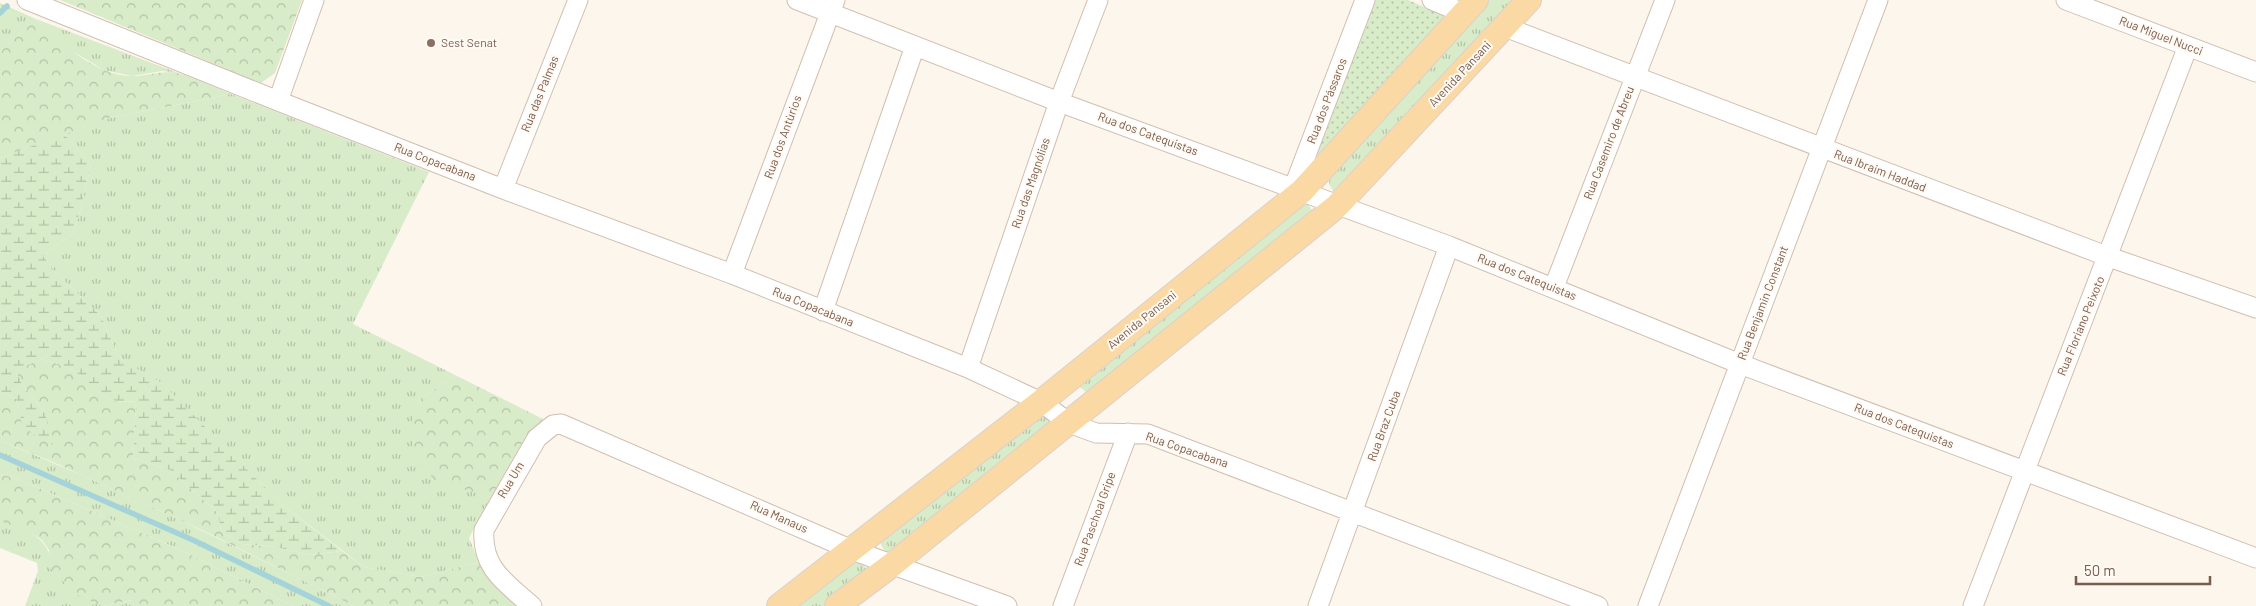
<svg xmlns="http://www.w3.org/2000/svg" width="2256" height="606" viewBox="0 0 2256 606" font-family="Barlow,sans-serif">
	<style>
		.grass { fill: url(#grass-tufts) }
		.forest { fill: url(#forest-crowns) }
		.wetland { fill: url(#wetland-marsh) }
		.park { fill: url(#park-dots) }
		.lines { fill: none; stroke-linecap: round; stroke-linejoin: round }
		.stream { stroke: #a5d3da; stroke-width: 5.5 }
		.minor-casing { stroke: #d1beb0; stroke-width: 21 }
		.major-casing { stroke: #dad1cd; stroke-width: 26 }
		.minor { stroke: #fff; stroke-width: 19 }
		.major { stroke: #fbd9a5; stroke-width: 24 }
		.education-dot { fill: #8d6e63; stroke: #fffaf3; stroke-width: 2 }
		.labels { text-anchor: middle; stroke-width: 4; stroke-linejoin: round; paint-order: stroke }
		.street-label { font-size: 12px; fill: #7a5c4d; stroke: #fffaf3 }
		.education-label { font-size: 12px; fill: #785e54; stroke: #fffaf3; text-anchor: start }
	</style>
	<defs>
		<pattern id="grass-tufts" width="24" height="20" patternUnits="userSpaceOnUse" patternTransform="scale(1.25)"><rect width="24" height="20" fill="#d8ecc9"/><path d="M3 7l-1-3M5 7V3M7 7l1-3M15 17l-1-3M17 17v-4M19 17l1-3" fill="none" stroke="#b4c2a5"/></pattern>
		<pattern id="forest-crowns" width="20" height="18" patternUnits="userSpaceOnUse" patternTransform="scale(1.25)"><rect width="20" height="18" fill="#d8ecc9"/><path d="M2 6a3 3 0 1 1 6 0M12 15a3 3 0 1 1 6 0" fill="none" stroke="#b4c2a5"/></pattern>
		<pattern id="wetland-marsh" width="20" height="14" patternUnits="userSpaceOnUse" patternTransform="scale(1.25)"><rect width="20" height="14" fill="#d8ecc9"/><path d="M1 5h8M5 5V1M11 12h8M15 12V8" fill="none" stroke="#b4c2a5"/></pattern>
		<pattern id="park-dots" width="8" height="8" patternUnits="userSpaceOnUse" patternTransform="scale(1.25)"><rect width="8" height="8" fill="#d8ecc9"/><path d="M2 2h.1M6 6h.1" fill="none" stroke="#b4c2a5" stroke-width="1.8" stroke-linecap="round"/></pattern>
	</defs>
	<rect width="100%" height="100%" fill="#fdf6ec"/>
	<path class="grass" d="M1488 0H1520L1336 192 1333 191 1329 184 1330 174Z
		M0 3 36 19 181 74 162 71 132 76 104 70 65 47 36 19 0 52Z
		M231 94 429 172 353 324 455 375 413 404 465 489 491 497 469 538 479 562 421 577 364 567 279 502 162 384 119 358 101 316 56 273 43 256 72 234 79 215 91 165 64 134 110 118Z
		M1304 203 1308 205 1313 211 1088 399 1085 391 1077 385Z
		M1042 415 1049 418 1051 422 896 554 886 553 881 545V540Z
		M0 441C121 489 238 548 354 606H293L181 550 18 479 0 474Z
		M0 521C22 527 46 536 51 559L102 606 133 600 139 606H25L38 571 37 563 0 548Z
		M857 560 864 564 866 573 826 606H794L852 562Z"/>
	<path class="forest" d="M60 0H302L275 73 261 83Z
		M36 19C60 42 96 76 132 76 149 76 164 69 181 74 198 79 215 87 231 94L110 118 0 158V52Z
		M42 359C51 362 63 365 72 370 97 384 101 407 136 401L133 458 170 470 217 512 222 533 241 544 276 547 310 555 342 551 364 567 421 577 479 562 496 584 521 606H354L206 532 53 462 0 441V391L16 399 23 427 45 413 22 384 15 370Z
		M455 375 543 419 525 438 491 497 436 482 412 454 413 404Z
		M0 474 18 479 181 550 293 606H139L132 600 102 606 75 594 50 568 49 550 42 540 29 532 0 521Z"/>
	<path class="wetland" d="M64 134 91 165 79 215 72 234 43 256 56 273 101 316 119 358 162 383 279 502 342 551 310 555 276 547 241 544 222 533 217 512 170 470 133 458 136 401C99 406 98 385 72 370 63 365 51 362 42 359L16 370 22 384 45 413 53 446 23 427 16 399 0 391V158Z"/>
	<path class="park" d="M1375 0H1408L1444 15 1445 22 1319 155 1317 152Z"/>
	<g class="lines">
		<path class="stream" d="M0 13 7 6
			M0 455 195 541 329 606"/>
		<defs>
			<path id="minor" d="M27 0 278 101 503 189 732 274 968 368 1041 402 1069 423 1096 433 1148 434 1598 606
				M797 0 1059 102 1449 246 1740 364 2256 558
				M1432 0 1463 13
				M2066 0 2256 72
				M1505 27 2109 257 2256 308
				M278 101 314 0
				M503 189 578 0
				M1290 197 1365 0
				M732 274 835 0
				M1554 287 1665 0
				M823 311 915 46
				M968 368 1059 102 1098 0
				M532 606C506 583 481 568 484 530L537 438 553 425 561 424 852 550 1007 606
				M1063 606 1128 433
				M1318 606 1449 246
				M1648 606 1878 0
				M1973 606 2188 46"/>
			<path id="major" d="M779 606 1041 402 1302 191 1476 0
				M837 606 893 564 1337 206 1529 0"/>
		</defs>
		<use href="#minor" class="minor-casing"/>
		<use href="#major" class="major-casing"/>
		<use href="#minor" class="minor"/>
		<use href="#major" class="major"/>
	</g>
	<circle class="education-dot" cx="431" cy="43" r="5"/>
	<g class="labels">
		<g class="street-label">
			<text transform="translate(2161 36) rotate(21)" y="4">Rua Miguel Nucci</text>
			<text transform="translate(1460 74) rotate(-47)" y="4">Avenida Pansani</text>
			<text transform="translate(540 94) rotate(-68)" y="4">Rua das Palmas</text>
			<text transform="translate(1327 101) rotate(-69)" y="4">Rua dos Pássaros</text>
			<text transform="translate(1148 134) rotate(20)" y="4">Rua dos Catequistas</text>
			<text transform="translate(783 137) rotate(-70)" y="4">Rua dos Antùrios</text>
			<text transform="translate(1609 143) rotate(-69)" y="4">Rua Casemiro de Abreu</text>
			<text transform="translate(435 162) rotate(21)" y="4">Rua Copacabana</text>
			<text transform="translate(1880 171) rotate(21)" y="4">Rua Ibraim Haddad</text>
			<text transform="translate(1031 183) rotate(-71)" y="4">Rua das Magnólias</text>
			<text transform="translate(1527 277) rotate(22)" y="4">Rua dos Catequistas</text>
			<text transform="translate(1763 303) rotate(-69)" y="4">Rua Benjamin Constant</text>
			<text transform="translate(813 307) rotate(22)" y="4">Rua Copacabana</text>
			<text transform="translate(1142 320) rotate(-39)" y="4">Avenida Pansani</text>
			<text transform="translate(2081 326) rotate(-68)" y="4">Rua Floriano Peixoto</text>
			<text transform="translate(1384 426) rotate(-70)" y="4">Rua Braz Cuba</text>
			<text transform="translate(1904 426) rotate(21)" y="4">Rua dos Catequistas</text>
			<text transform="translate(1187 450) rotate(19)" y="4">Rua Copacabana</text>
			<text transform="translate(511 480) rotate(-59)" y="4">Rua Um</text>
			<text transform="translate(779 517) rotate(24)" y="4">Rua Manaus</text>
			<text transform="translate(1095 519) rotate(-70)" y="4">Rua Paschoal Gripe</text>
		</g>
		<g class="education-label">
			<text x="441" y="47">Sest Senat</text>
		</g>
	</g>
	<path d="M2076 576v8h134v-8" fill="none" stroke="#7a5c4d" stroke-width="2.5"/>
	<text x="2084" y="576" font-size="15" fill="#7a5c4d" stroke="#fffaf3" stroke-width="4" paint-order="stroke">50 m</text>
</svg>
